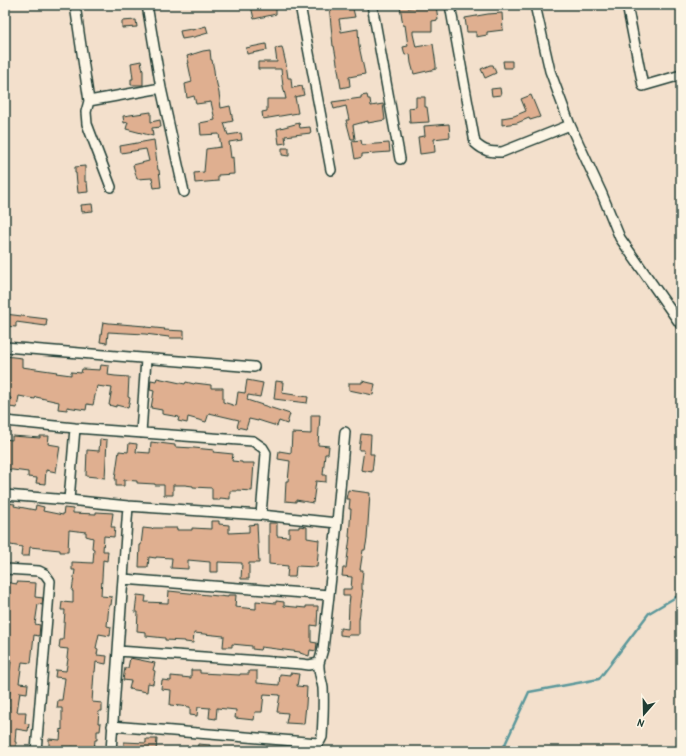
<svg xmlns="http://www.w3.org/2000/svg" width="686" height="756" viewBox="0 0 686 756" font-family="'Patrick Hand',sans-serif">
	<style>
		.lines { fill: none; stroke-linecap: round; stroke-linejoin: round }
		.stream { stroke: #5c989b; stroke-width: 2.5 }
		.building { fill: #dfaf90; stroke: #1f3d34 }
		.minor-casing { stroke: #1f3d34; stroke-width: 12 }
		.minor { stroke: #fcf5e5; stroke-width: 9 }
	</style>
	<rect width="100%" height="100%" fill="#f3e0cc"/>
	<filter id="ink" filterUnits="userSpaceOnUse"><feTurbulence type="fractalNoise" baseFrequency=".025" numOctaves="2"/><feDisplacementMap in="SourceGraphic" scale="8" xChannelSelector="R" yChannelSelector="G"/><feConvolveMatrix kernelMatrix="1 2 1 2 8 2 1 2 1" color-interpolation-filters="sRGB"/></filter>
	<g filter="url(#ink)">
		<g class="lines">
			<path class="stream" d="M502 751 529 692 599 679 649 613 681 594"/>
		</g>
		<path class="building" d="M258 5H276V14L254 19 251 6Z
			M329 5H336V8L348 5H352L355 17 339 19 341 31V32L358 29 359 46 365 74 349 77 350 86 341 88 336 57 334 46H333Z
			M400 5H408V8L424 5H436L438 20 432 21V31H413V34L416 47 433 44 436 65V69L414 74 411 63 410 54 405 55 403 47 408 46 405 25 403 26Z
			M502 13 503 30 487 32V35L476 37V32H467L465 18 488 14Z
			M136 20 137 27 122 28V21Z
			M206 26 208 33 194 37 182 39 180 31 192 29V30Z
			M266 44 267 50 247 54 246 48Z
			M282 47 286 64 288 78H291L292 88 302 86 304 95 295 97 298 113 263 119 262 112 267 111V99H286L283 86 281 69H258V62H277L275 48Z
			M210 50 211 60H212L214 70 215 80H216L219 93 221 108 230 106 233 121 224 123 228 135 241 133 242 140 229 142 231 158 233 157 234 174 218 175V181L195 183 194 173 204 172 206 149 221 147 219 134 201 135 200 123 215 120 211 102 196 104 194 96 187 98 185 84 192 82 188 63H189L187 56 203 51Z
			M141 61 143 71V85H131V79H133L131 63Z
			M503 61H512V68H504Z
			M490 65H493L496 73 485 78 481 69Z
			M500 88 501 95 492 96 491 89Z
			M367 95 368 99H370L371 106 383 104 385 120 368 123V121L353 125 355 139H351L346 120H349L346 106 334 109 332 102 361 98V96Z
			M531 95 540 117 530 120 529 118 517 123 502 125V118L514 116 526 111 521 99Z
			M416 97H425V107H427L429 122 410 123 409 108 416 107Z
			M151 112V122L160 120 161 127 152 128 153 136 126 129 128 122 124 123 123 116Z
			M299 123 300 128 310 127 311 133 285 136 286 143 279 144 277 129Z
			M449 124 450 137 434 139 435 152 420 154 418 137 425 136 424 126Z
			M154 140 158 170H159L161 187 154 188 152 178 137 179 133 165 149 161 146 149 121 153 120 146Z
			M361 140 362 145 389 143 390 152 362 154V157L355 159 352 141Z
			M282 148H289V156L282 155Z
			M85 166V182H87L88 192 78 193 76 173H75V167Z
			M92 204 93 211 82 212 81 205Z
			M5 314 47 319 46 326 16 322V327L5 326Z
			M103 322 109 323 145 326V327L165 329 164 330 184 331V338H169V337L145 334 108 332 107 343 100 342Z
			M5 356 22 358V367L57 372 56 373 71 375V372L81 373 82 369 100 370 101 365 109 366 108 375 115 376 129 377 128 397 130 398 128 408 116 405V407L109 405 112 388 97 386 93 405 87 404 86 410 67 407V410L58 409 59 402 36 397 35 399 19 396 17 408 9 407 11 398 5 396Z
			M157 378 185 384 186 382 194 384 195 383 211 385V388H223V402L236 406 238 392 245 393 247 380 263 383 260 397 248 395 247 400 290 414 287 424 279 421 277 426 264 422 258 420V421L249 419 246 429 237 427 239 420 209 413 206 422 188 417 187 423 178 421 179 417 162 414V410L151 408 154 391 150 390 151 380 156 381Z
			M276 381 283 382 282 393 308 397 307 403 274 399Z
			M362 381 375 384 373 395 349 390V383H362Z
			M311 415H320L318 445 329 446 328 454H325L323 475H326V482L316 481 313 503 296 500V502L285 501 286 481H288L290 461 278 459 279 451 291 453 292 433 311 434Z
			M361 434 371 435 370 454H374L372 472 361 470 364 450H359Z
			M12 436 40 438V436H49L48 444 60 446 56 472 46 470 45 484 36 483 37 478 28 477V472L5 469V439L12 440Z
			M100 439 107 440 105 478 86 476 87 450 99 451Z
			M151 442 175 445V447L194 448 214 450 213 452 233 454 232 461 242 462V463H254L252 491 237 490V491H230V499L220 498V500H212V488L193 487V486L185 485H173V495H164V485H155V484L137 483V481L124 480V486H116V479H115L119 451 128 452 129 443 137 444 136 452 150 453Z
			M348 490 370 493 367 539 365 550H363L360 570H363L362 582V590H363L359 620V635H348V636L340 635V628L348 629 349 605 350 596H343V589H351L352 577 342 576 343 568H346L350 537H349L351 509H349L350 499H346Z
			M7 503 15 504 14 506 35 510 36 505 44 507 43 511 63 515 64 508 73 509V513L96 514V512L113 513 111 527H115L114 537 104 536 103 551H108L107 561 103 560 101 596 112 597 111 605H109L107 626 111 627 110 636 99 634 96 648 98 649 97 655 107 656 106 664 96 662 95 672H94L92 702 102 703V711H99L98 723H101L100 731H97V740H95L94 750 71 747V751H58V747H49V739L60 740 61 729 62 730V708H57L58 700H62L65 678 55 677 56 670 66 671 68 659 67 658 68 649 59 648 60 640H63L65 610H61L62 602 73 603V591H72L75 570H72V562L93 563 94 549 92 548 93 538 86 536V532L69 530 68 552H60V550L30 547 29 556H21L22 547 5 544V518Z
			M211 521H219V524L229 525V533L249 532V525L257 524 259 563H249V579H241L242 563 218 562V572H210V562L188 560V569L171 568 172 558 156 557V558L149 557 148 567H139L140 545H141L143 528 152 529 153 528H177V530H192V528L211 529Z
			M269 523H277V536L289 537V528H299V526L307 527V538L319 540 317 567 296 566 295 577H287L288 566 269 564Z
			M5 582 17 584V582L36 583 35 597 43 598 42 605 38 604 35 624 40 625 39 636 34 635 31 663 22 662 19 683 28 684 27 693 20 692 17 712H26L25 723 29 724 28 731 16 729 15 742H16V750L5 749V730L7 721 9 706H8L10 691H8L9 681H8L11 662 5 661Z
			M169 591 228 597V595H236L235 607 256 609V601L276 603V601L284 602V606L306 608V606H318L317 626 311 625V642L317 643 316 651 310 650 309 656 300 653V652L261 647 260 650 252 649V646L232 644V647H223L224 636 194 633 193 643 185 642V641L165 640V638L146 636V632L137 631 138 612H135L137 595 146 596 145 602 168 603Z
			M130 658 155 663 153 670 155 671 153 684 148 683 147 692 129 689 131 681 123 680 125 668H128Z
			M191 670H200V673L240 675V674H249V671H257V683L279 685 280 674 290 675V673L299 674 297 686 307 687 306 705 304 724 286 723 288 713 277 712 280 695 264 694 262 712H255L254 720 235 718 236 710 217 708 216 719 209 718 210 708 198 707 197 716 190 715V707L170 705 171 690 161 689 162 680 171 681V676L191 678Z
			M146 739H157L156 751H124V742L146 743Z
			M198 744 210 745 209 751H197Z"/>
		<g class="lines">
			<defs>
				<path id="minor" d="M75 5 89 101 86 112 87 124 111 187
					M147 5 161 88 184 192
					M300 5 331 170
					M372 5 400 159
					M450 5 475 143C485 152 490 152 502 152L570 125
					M535 5 550 71 570 125 602 194 620 238 681 325
					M627 5 643 86 681 75
					M89 101 161 88
					M5 347 204 363 254 367
					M5 421 75 428 253 441 263 448 266 453 261 515
					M141 433 146 359
					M5 495 69 500 128 506 261 515 337 523
					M69 500 75 428
					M5 569 39 571 45 574 50 581 36 751
					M123 579 329 595
					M118 651 302 664 309 665 319 663 323 649 337 523 345 432
					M112 726 318 743 320 741 322 737C323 720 324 705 323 688 322 680 318 672 319 663
					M111 751 128 506"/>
			</defs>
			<use href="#minor" class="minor-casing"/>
			<use href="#minor" class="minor"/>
		</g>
	</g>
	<rect width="686" height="756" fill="none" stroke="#fcf5e5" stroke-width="20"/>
	<rect x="10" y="10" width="666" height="736" fill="none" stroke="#1f3d34" stroke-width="1.5" filter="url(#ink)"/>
	<g transform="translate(644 714) rotate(200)" stroke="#fcf5e5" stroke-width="3" paint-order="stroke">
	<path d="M0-3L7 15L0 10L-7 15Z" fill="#1f3d34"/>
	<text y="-6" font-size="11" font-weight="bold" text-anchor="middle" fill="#1f3d34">N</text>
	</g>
</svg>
